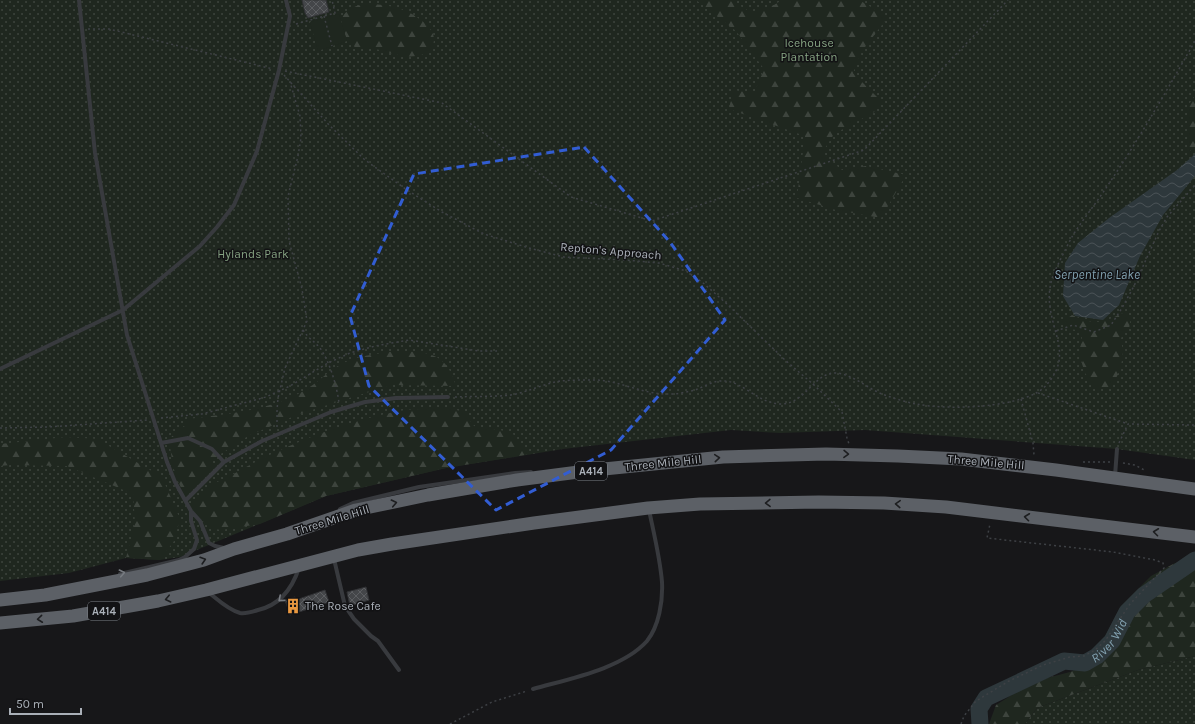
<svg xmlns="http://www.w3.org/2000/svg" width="1195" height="724" viewBox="0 0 1195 724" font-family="Karla,sans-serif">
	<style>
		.grass { fill: url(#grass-dots) }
		.forest { fill: url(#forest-firs) }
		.garden { fill: #1f271f }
		.water { fill: url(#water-waves) }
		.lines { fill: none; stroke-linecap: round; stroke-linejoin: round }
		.river { stroke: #2e383c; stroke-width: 17 }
		.building { fill: url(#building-cross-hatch); stroke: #313235 }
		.path { stroke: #3e4145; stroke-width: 1.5; stroke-dasharray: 2 3; stroke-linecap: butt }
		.service { stroke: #383a3e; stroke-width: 4 }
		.trunk { stroke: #5c6066; stroke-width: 13 }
		.oneway { stroke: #1d1e20 }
		.oneway2 { stroke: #777b81 }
		.marked { fill: none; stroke: #325dd3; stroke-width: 3; stroke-dasharray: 8 5; stroke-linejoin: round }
		.labels { text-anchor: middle; stroke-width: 3; stroke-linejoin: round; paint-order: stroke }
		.shield { fill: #121214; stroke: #7c8187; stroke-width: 1 }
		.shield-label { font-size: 11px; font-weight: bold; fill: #aab0b8 }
		.park-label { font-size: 12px; fill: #85a282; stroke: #121214 }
		.street-label { font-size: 12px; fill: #aab0b8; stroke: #121214 }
		.poi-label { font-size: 12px; fill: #aab0b8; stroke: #121214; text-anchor: start }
		.water-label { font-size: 13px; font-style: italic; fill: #83a2b1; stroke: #121214 }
	</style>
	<defs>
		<pattern id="grass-dots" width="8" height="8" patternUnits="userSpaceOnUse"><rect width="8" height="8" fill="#1f271f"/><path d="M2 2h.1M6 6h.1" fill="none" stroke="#3d443d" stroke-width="1.8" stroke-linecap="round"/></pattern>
		<pattern id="forest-firs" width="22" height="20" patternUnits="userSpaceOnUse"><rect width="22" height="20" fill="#1f271f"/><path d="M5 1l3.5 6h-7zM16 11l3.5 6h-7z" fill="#3d443d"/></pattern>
		<pattern id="water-waves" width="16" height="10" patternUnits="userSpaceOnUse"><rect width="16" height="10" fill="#2e383c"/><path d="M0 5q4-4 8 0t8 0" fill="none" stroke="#4a5256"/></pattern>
		<pattern id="building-cross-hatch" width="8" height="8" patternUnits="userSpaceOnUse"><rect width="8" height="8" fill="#444649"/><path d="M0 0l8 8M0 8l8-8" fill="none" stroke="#5c5e61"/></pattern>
	</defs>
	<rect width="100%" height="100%" fill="#171719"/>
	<path class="grass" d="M0 0H1195V460L1117 449 865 430 780 433 731 430 563 449 446 468 326 496 180 557 160 560 126 558 69 573 0 581Z
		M1195 656V724H1025L1037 708 1138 670Z"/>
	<path class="forest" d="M696 0H729L751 12 774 5 782 0H859L888 17 862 51 853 73 881 101 876 111 834 134 822 153 842 170 866 166 906 175 881 218 836 210 797 198 805 136 729 109 733 90 754 93 764 69 736 31Z
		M363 4C378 4 394 5 408 12 420 18 442 33 431 48 428 52 422 56 416 56 403 58 392 53 380 50 373 48 365 50 358 48 345 45 344 30 341 19 346 10 353 7 363 4Z
		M1195 96V148L1188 152 1187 107Z
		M1122 313 1131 317 1129 329C1127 331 1123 333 1122 336 1119 341 1123 346 1123 351 1122 366 1118 378 1109 389L1095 387 1085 373 1079 354 1082 337 1077 330 1069 329 1064 321 1072 315C1094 325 1102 324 1122 313Z
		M397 351C429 352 446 352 456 386L393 385 359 395 299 414 248 436 210 461 214 467 185 494C173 477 172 459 169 439L184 426 188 419C225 414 265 411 298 394 313 387 325 374 338 366 356 355 378 354 397 351Z
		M449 408 464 412 474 426 511 432 531 454 446 468 326 496 260 524 221 530 209 528 197 514 191 504C198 498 205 489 213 484 218 481 225 479 230 476 280 447 337 424 394 412 412 408 431 409 449 408Z
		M66 437 97 439 162 477 180 519 174 541 160 560 126 558 135 523 133 494 67 466 10 465 0 466V444Z
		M1195 562V656L1138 670 1037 708 1025 724H989L996 705 1015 693 1047 678 1070 672 1091 663 1121 606 1151 576 1175 563Z"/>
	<path class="garden" d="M339 14 347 41 318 51 310 22Z"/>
	<path class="water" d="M1195 154V176L1163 215 1140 256 1119 305 1103 320 1075 316 1063 296 1065 263 1078 243 1109 218 1177 170Z"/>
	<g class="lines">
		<path class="river" id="s1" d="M980 724 979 709 986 698 1064 661 1085 663 1097 656 1112 641 1127 612 1144 595 1195 560"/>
	</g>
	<path class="building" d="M302 0H326L329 12 308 18 305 13Z
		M366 587 369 600 350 606 347 592Z
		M325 590 329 602 290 615 285 600 295 597 296 600Z"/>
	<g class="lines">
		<path class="path" d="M324 16 332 46
			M296 24 335 13 332 0
			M88 29H109L273 69
			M285 71 442 103 571 197 652 221 864 150 1008 0
			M284 75 329 125 365 160 407 190 442 212 484 234 529 248 564 257 625 260 659 263 686 271 702 282 727 304 785 360 814 385 842 412 847 438 849 444
			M303 330C308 338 314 341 320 348 330 362 337 387 339 403
			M1056 331 1073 325 1094 332 1111 325 1122 308 1134 286 1159 231 1167 217 1195 185
			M1038 393 1128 424
			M455 397C473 396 493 397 511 395 528 392 543 384 560 381 571 380 584 380 596 380 621 381 644 395 670 394 678 394 687 392 695 390 704 387 714 380 724 381 742 381 758 403 780 404 805 405 814 372 836 373 852 374 867 388 882 394 893 398 905 402 916 404 948 410 1008 408 1036 393 1040 391 1045 387 1048 383 1071 356 1053 335 1050 306 1048 295 1050 282 1055 271 1060 260 1067 246 1073 235 1084 218 1097 202 1108 185 1139 139 1167 90 1195 41
			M1021 399 1033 443 1034 455
			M161 418 202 414 266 397 290 386 328 363 350 353 375 346 409 340 479 351H497
			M277 427V411L278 398 285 368 307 321 302 289 289 241 288 196 298 156 301 138 300 116 290 82
			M0 428 48 427 147 420
			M1119 443 1128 424 1195 425
			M1083 462H1110
			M1123 463 1135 465 1146 471
			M450 724 492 702 527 691
			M961 724 964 716 976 701 1009 681 1043 665 1070 657 1084 656 1095 650 1105 641 1130 604 1164 568 1163 563 1155 560 1113 552 987 538 990 524"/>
		<path class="service" d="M79 0 95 153 127 335 167 462 175 482 191 511 200 521 209 543 215 546 224 548
			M0 369 123 310 200 246 217 227 234 205 257 151 279 70 290 16 286 0
			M161 443 188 438 212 449 224 462
			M1115 476 1117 449
			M186 500 224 462 262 441 331 412 365 402 396 398 448 397
			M340 509 353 503 419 487 515 473 531 472
			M334 559 345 606 354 619 371 636 378 641 399 670
			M120 574 179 560 185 557 194 549 197 540 191 521V511
			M208 592C217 599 228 610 240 613 246 614 252 612 258 610 280 605 292 589 299 568
			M533 689C568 679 622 669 647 641 659 626 663 601 662 582 660 558 654 534 649 510"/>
		<path class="trunk" d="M0 600 45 595 147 575 204 560 234 549 287 534 356 510 428 495 517 480 594 470 723 457 826 454 898 456 961 459 1056 470 1195 489
			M0 623 73 616 158 601 206 590 358 550 392 544 534 523 648 508 700 504 819 502 884 503 946 507 1195 537"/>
	</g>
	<defs><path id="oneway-chevron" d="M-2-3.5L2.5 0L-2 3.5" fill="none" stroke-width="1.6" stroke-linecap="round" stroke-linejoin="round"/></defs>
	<g class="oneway">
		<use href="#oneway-chevron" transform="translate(846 454) rotate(1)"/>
		<use href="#oneway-chevron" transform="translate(717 458) rotate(-5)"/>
		<use href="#oneway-chevron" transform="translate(394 503) rotate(-12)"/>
		<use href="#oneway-chevron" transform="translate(768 503) rotate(179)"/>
		<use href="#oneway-chevron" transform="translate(898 504) rotate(-177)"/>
		<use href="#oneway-chevron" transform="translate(1027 517) rotate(-173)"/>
		<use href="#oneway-chevron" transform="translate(1156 532) rotate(-173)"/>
		<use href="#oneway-chevron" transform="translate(203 560) rotate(-17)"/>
		<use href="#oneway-chevron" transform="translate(168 599) rotate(167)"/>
		<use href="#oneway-chevron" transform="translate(40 619) rotate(174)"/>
	</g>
	<g class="oneway2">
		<use href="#oneway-chevron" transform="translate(122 573) rotate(-12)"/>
		<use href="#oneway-chevron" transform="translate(281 599) rotate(139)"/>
	</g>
	<path class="marked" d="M584 147 670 242 725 320 611 450 496 510 369 386 350 316 414 174Z"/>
	<defs>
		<symbol id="building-bare" viewBox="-9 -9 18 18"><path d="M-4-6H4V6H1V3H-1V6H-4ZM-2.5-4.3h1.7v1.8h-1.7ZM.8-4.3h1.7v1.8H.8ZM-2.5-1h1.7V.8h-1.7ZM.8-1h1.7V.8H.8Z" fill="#e99840" stroke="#121214" stroke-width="2.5" paint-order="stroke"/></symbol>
	</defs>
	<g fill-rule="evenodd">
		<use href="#building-bare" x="282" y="595" width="22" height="22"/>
	</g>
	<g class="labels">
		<g class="shield">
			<rect x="575" y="462" width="32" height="18" rx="3"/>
			<rect x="88" y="602" width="32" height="18" rx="3"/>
		</g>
		<g class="shield-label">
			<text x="591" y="475">A414</text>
			<text x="104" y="615">A414</text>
		</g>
		<g class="park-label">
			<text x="809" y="47">Icehouse<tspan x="809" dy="14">Plantation</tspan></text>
			<text x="253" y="258">Hylands Park</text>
		</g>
		<g class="street-label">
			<text transform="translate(611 251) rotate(5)" y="4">Repton's Approach</text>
			<text transform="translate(986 462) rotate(5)" y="4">Three Mile Hill</text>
			<text transform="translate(663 463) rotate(-6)" y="4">Three Mile Hill</text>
			<text transform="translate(332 520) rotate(-17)" y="4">Three Mile Hill</text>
		</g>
		<g class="poi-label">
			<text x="305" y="610">The Rose Cafe</text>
		</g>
		<g class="water-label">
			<text x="1097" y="279">Serpentine Lake</text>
			<text dy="5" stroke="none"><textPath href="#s1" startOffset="169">River Wid</textPath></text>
		</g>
	</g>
	<path d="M10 708v6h71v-6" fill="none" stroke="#aab0b8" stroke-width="2"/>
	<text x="16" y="708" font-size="12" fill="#aab0b8" stroke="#121214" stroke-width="3" paint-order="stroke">50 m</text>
</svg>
